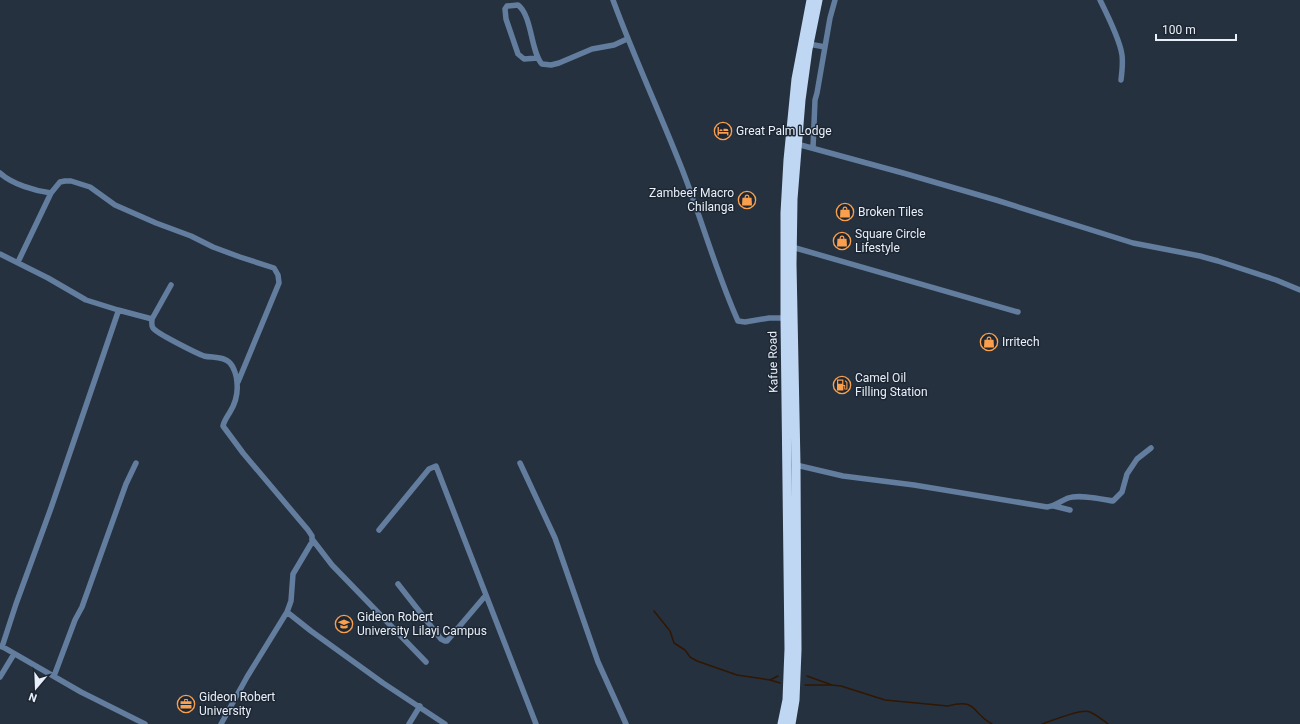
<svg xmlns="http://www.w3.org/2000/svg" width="1300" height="724" viewBox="0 0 1300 724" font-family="Roboto,sans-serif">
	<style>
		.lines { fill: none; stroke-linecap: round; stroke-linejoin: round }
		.stream { stroke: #311700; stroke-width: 1.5 }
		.minor { stroke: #637d9e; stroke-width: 5.5 }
		.trunk { stroke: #c0d7f3; stroke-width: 9 }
		.labels { text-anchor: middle; stroke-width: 3; stroke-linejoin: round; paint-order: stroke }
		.poi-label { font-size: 12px; fill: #e8eff8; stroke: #1d2734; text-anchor: start }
		.street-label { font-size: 12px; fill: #e8eff8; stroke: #1d2734 }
	</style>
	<rect width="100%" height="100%" fill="#26313f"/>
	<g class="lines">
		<path class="stream" d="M654 611 670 631 674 643 685 650 690 657 697 661 737 675 770 680 778 676
			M807 676 832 685 841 686 885 700 948 706C978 698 971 713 992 724
			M770 680 780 683
			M805 685H831
			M1042 724C1052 721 1081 708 1090 712 1096 715 1103 720 1108 724"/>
		<path class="minor" d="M613 0C634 57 660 113 682 169 702 220 716 272 738 321L745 322 769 318H785
			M1100 0C1107 14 1120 40 1122 55 1123 63 1122 72 1121 80
			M809 44 825 47
			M538 58 524 59 518 54 506 19 505 9 507 6 518 5C532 15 531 53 542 64L551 65 559 63 592 49 614 45 627 39
			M797 144 903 173 996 200 1133 243 1200 256 1218 261 1276 280 1300 290
			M813 148 815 100 817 93 830 18 835 0
			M0 173C12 184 35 191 51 193
			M792 247 1018 312
			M0 254 48 278 86 300 118 310V312L51 508 16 604 2 647
			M18 262 51 193 60 182 65 181H71L90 187 115 205 156 223 191 236 213 247 240 257 274 268 278 275 279 283 238 382
			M171 285 152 319C152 322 151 325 153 328 156 333 196 353 204 356 212 358 224 356 230 363 234 367 237 377 237 383 238 393 235 404 230 412 227 417 224 421 223 426L243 453 308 530 312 536V542L293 574 291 601 287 612 247 677 221 724
			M118 310 152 319
			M520 463 555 538 598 662 626 724
			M796 465 843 476 914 485 1047 507C1055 506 1061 501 1068 498 1079 494 1101 499 1113 501L1122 492 1127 474 1137 459 1151 448
			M1054 506 1070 510
			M379 530 429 469 436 466 536 724
			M312 539 332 565 426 662
			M398 584 441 639 445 641H447L486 595
			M287 612 311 631 383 683 445 724
			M1 646 81 692 145 724
			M54 676 75 620 82 607 126 484 136 463
			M0 677 14 654
			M409 724 420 706"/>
		<path class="trunk" d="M782 724 787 700 789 649 785 318V213L788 160 796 79 811 0
			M791 724 795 700 797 650 796 465 792 264 793 199 801 100 808 49 818 0"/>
	</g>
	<defs>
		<symbol id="hotel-ring" viewBox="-11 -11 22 22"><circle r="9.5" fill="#1d2734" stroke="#f99f4d" stroke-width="1.5"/><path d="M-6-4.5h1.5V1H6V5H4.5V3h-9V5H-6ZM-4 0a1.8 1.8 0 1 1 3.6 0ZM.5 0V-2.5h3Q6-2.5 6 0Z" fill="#f99f4d"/></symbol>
		<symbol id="shop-ring" viewBox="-11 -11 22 22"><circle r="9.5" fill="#1d2734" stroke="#f99f4d" stroke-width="1.5"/><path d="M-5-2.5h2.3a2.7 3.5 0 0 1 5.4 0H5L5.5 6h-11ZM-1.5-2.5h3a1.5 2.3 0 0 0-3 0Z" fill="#f99f4d"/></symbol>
		<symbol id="fuel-ring" viewBox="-11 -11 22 22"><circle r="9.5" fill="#1d2734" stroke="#f99f4d" stroke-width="1.5"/><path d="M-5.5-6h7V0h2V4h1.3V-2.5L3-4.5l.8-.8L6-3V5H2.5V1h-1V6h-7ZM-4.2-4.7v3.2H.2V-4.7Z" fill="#f99f4d"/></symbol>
		<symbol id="university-ring" viewBox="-11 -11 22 22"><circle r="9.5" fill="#1d2734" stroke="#f99f4d" stroke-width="1.5"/><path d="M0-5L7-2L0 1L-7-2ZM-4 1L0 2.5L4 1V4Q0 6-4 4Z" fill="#f99f4d"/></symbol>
		<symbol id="office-ring" viewBox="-11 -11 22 22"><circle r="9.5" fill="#1d2734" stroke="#f99f4d" stroke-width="1.5"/><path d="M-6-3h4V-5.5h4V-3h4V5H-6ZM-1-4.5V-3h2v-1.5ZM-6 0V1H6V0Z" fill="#f99f4d"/></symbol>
	</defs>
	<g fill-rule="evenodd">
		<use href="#hotel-ring" x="713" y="121" width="20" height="20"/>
		<use href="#shop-ring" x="737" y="190" width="20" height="20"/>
		<use href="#shop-ring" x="835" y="202" width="20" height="20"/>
		<use href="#shop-ring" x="832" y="231" width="20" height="20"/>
		<use href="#shop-ring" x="979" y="332" width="20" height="20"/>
		<use href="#fuel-ring" x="832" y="375" width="20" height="20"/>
		<use href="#university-ring" x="334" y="614" width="20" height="20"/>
		<use href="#office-ring" x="176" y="694" width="20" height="20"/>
	</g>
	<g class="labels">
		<g class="poi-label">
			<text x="736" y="135">Great Palm Lodge</text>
			<text x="734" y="197" text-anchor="end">Zambeef Macro<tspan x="734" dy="14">Chilanga</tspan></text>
			<text x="858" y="216">Broken Tiles</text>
			<text x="855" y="238">Square Circle<tspan x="855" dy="14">Lifestyle</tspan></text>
			<text x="1002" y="346">Irritech</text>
			<text x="855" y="382">Camel Oil<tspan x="855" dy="14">Filling Station</tspan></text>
			<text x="357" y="621">Gideon Robert<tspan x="357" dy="14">University Lilayi Campus</tspan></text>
			<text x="199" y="701">Gideon Robert<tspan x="199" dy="14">University</tspan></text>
		</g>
		<g class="street-label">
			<text transform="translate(773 362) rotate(-91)" y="4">Kafue Road</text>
		</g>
	</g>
	<g transform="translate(36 688) rotate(199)" stroke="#1d2734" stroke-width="3" paint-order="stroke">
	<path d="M0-3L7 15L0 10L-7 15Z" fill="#e8eff8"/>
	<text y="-6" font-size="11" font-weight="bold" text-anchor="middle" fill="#e8eff8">N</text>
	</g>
	<path d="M1156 34v6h80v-6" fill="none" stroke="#e8eff8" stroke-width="2"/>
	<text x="1162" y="34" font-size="12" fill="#e8eff8" stroke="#1d2734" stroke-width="3" paint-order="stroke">100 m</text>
</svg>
